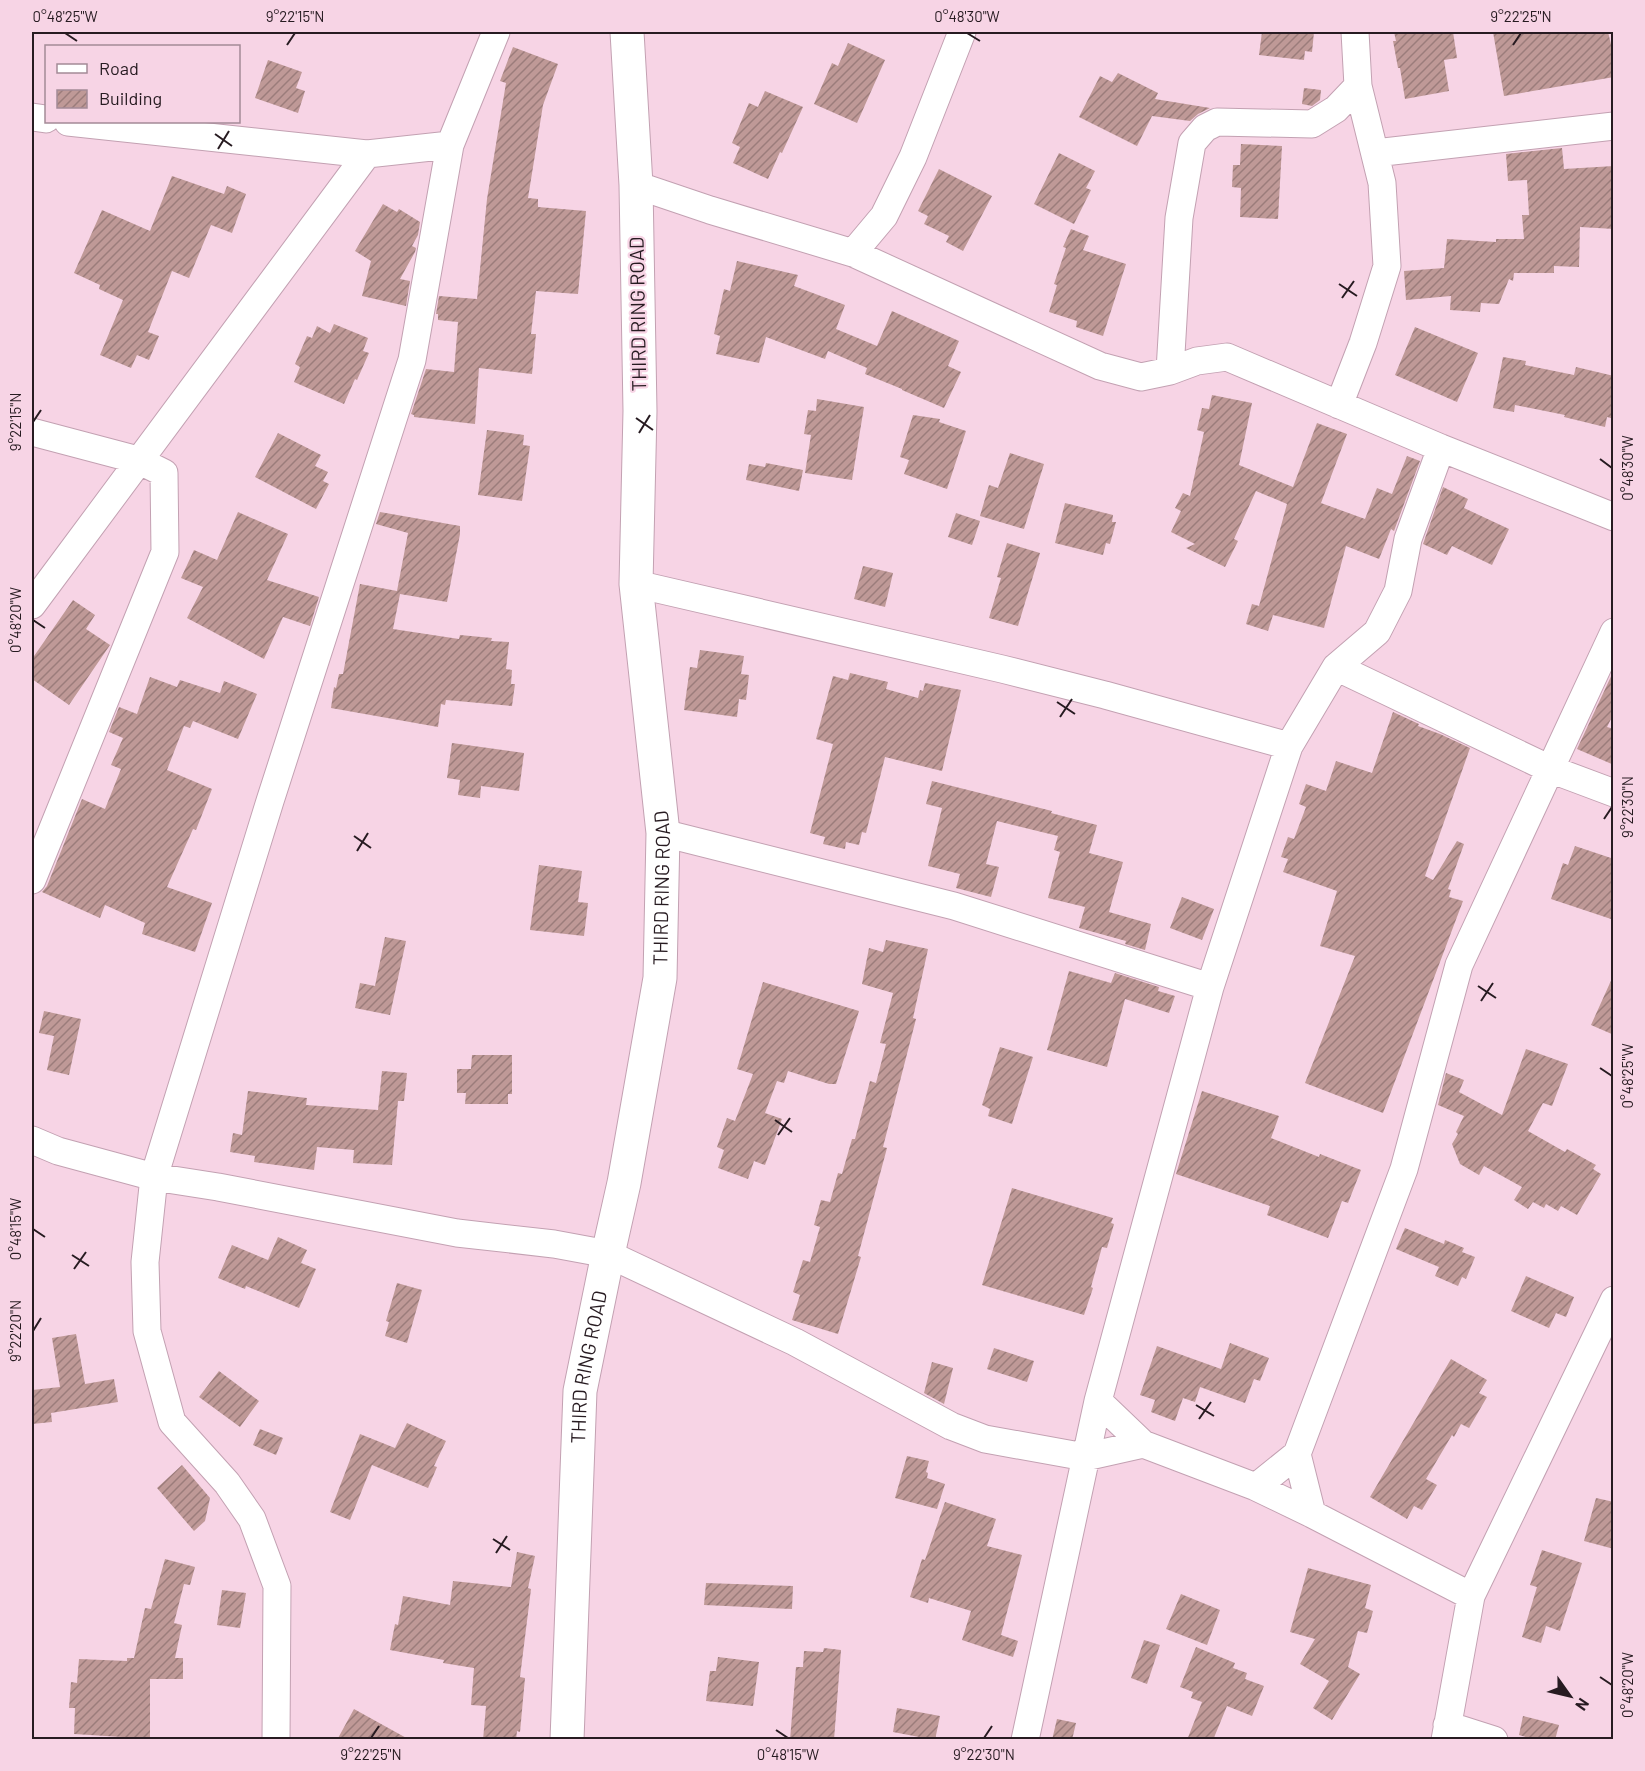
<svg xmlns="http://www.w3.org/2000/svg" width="1645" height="1771" viewBox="0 0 1645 1771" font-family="Barlow,sans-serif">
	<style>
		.building { fill: url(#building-hatch) }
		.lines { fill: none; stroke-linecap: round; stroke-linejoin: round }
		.minor-casing { stroke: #c3a1b2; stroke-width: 29 }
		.tertiary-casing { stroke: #c3a1b2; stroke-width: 35 }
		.minor { stroke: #fff; stroke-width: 27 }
		.tertiary { stroke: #fff; stroke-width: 33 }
		.ticks { fill: none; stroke: #271b21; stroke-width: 2 }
		.labels { text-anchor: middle; stroke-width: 4.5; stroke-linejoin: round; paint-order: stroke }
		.street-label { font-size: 20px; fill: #271b21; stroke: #f7d4e5 }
		.neatline { fill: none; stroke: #271b21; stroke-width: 2 }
		.ticks-label { font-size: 15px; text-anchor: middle; fill: #271b21 }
	</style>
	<defs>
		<pattern id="building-hatch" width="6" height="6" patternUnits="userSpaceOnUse" patternTransform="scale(1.5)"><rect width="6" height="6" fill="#bf9997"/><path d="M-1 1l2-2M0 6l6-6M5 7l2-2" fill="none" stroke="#9b7c7b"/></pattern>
	</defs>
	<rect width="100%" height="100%" fill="#f7d4e5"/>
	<path class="building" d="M1262 32H1314L1312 52 1305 51 1304 60 1259 55Z
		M1394 32H1453L1457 58 1444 60 1449 91 1405 99 1400 68H1398L1393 41H1396Z
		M1493 32H1608L1614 56V77L1504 96Z
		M848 43 885 60 857 123 814 104 832 63 838 66Z
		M513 47 558 64 543 105 528 198 538 199V207L586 211 578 294 536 291 531 334H536L532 374 479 368 475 424 414 417V415L411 414 426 369 454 372 458 322 438 320V314H436L439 296 477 299 487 199 506 83 500 81Z
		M268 60 302 72 296 88 305 91 298 113 255 98Z
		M1118 73 1158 93 1155 99 1210 108 1198 114 1190 121 1152 116 1137 146 1079 117 1100 76 1112 82Z
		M1304 88 1321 90 1320 100 1312 106 1302 104Z
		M765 91 803 107 782 153 780 152 768 179 733 163 740 147 732 143 749 103 758 107Z
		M1241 144 1282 146 1278 219 1240 217 1241 188 1232 187 1233 165H1240Z
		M1562 148 1564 169 1614 166V229L1580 227 1579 267 1554 266V273H1514L1513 281 1509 279 1499 304 1481 303 1480 312 1450 310 1451 296 1406 300 1404 271 1444 268 1447 239 1496 242V239H1524L1522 215H1529L1527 180 1508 181 1506 154Z
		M1059 153 1095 171 1086 188 1091 190 1074 224 1034 204Z
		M939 169 992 196 963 251 946 242 949 236 924 224 928 216 918 211Z
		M172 176 224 194 227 186 246 194 232 233 211 225 189 278 172 271 148 332 159 336 149 360 137 355 131 368 100 355 123 300 99 289 100 285 74 273 102 210 150 231Z
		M383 204 397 212 399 209 420 222 418 235 412 246 416 248 415 252 400 279 410 281 406 306 362 296 371 261 355 251Z
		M1071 229 1089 236 1083 250 1126 264 1103 336 1076 327 1077 321 1049 312 1057 285 1054 284 1066 248 1063 247Z
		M737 261 798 275 794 286 845 305 836 329 877 346 892 311 959 341 948 366 961 372 944 408 902 390V389L865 374 867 368 828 351 825 359 766 337 759 363 716 354 720 336 714 334 724 289 730 291Z
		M334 324 368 338 363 351 369 353 357 380 355 379 344 404 294 382 300 367 295 364 307 336 312 338 317 326 330 333Z
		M1415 327 1478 353 1457 402 1395 375Z
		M1503 357 1526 361 1525 365 1574 375 1576 367 1614 376V419L1607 417 1605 427 1564 417 1565 415 1515 405 1514 412 1493 408Z
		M1212 395 1252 403 1239 465 1293 487 1317 423 1347 434 1321 503 1365 519 1377 488 1392 494 1407 456 1420 461 1394 531 1391 529 1379 559 1346 546 1324 628 1273 615 1268 631 1246 624 1252 604 1259 606 1287 504 1256 491 1234 539 1238 541 1225 567 1186 548 1195 544 1171 532 1181 511 1175 508 1183 493 1190 496 1204 432 1197 430 1202 408 1209 409Z
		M817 399 864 407 852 480 805 473 811 435 804 434 808 410 816 411Z
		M913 415 940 419 939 422 966 431 947 489 904 474 909 460 900 457Z
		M487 430 524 435 523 445 530 446 522 501 478 495Z
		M278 433 321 455 315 466 328 472 323 481 329 484 316 509 255 477Z
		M1010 453 1044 464 1024 529 980 516 989 485 998 488Z
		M766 463 803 470 799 491 746 480 749 464 765 467Z
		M1443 487 1468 499 1464 508 1509 529 1492 565 1452 546 1447 555 1423 544Z
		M1065 503 1113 515 1112 522H1116L1110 544 1106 543 1103 555 1055 543Z
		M238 512 288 534 267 580 319 597 310 626 283 617 264 659 187 618 203 587 181 578 194 550 217 560Z
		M380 512 460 526V534L447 602 400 594 393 629 459 639 460 635 492 638 491 641 509 642 506 669 512 670 511 684H515L512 706 446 700 445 705 441 704 438 727 331 708 334 687 336 688 339 674H343L360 584 397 591 408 533 376 524Z
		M956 513 980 521 972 545 948 537Z
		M1007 543 1040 553 1018 626 989 618 1001 578 997 577Z
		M863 566 893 573 885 607 854 599Z
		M73 600 95 615 86 629 110 645 69 705 32 679V659Z
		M700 650 744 656 741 674 749 675 746 700 739 699 737 717 684 710 690 667 697 668Z
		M1614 670V713L1607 727 1614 729V765L1577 749Z
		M850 673 888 682 886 689 918 698 920 690 923 691 925 683 961 690 942 771 885 757 866 833 862 832 859 845 846 842 845 849 823 844 825 837 810 833 833 744 816 739 833 676 848 680Z
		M150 677 177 687 180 680 220 693 224 681 257 694 238 739 193 721 190 728 184 726 167 770 212 789 196 830 193 829 167 887 212 903 195 952 142 934 145 923 105 905 100 918 42 892 47 886 82 799 105 809 121 769 111 765 123 738 109 732 119 707 137 714Z
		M1393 712 1419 724 1418 726 1440 734 1470 748 1425 876 1433 880 1457 841 1464 844 1448 889 1451 890 1449 897 1463 901 1383 1113 1305 1083 1355 956 1320 946 1337 891 1283 872 1288 859 1281 857 1288 837 1294 839 1306 807 1299 804 1306 784 1326 791 1336 761 1372 773Z
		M452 743 524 753 519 791 481 786 480 798 458 795 460 780 447 778Z
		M932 781 1052 811 1051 813 1097 825 1089 853 1123 862 1109 912 1151 924 1145 950 1125 944 1126 941 1079 928 1085 907 1048 898 1060 852 1054 850 1058 836 997 821 986 864 999 867 991 897 956 888 960 874 928 866 942 808 926 804Z
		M1575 846 1614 859V920L1551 899 1563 863 1568 865Z
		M539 865 582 871 578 902 588 903 584 936 530 930Z
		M1182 897 1214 909 1202 940 1170 928Z
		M385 937 406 941 390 1015 355 1008 360 983 375 986Z
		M886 940 928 949 913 1018 916 1019 883 1147 887 1148 858 1256 861 1257 838 1334 792 1320 800 1295 793 1292 803 1260 810 1262 820 1227 814 1225 821 1200 830 1202 838 1173 842 1174 852 1139H855L870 1081 876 1083 886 1044 880 1043 893 993 862 984 869 948 883 952Z
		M1069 971 1111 983 1115 973 1159 987 1158 991 1175 996 1169 1013 1125 999 1107 1067 1047 1050Z
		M1614 974V1035L1591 1025Z
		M763 982 859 1011 836 1084H829L788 1071 784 1083 777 1081 765 1113 782 1119 765 1165 754 1161 748 1179 718 1168 724 1150 717 1147 727 1118 735 1121 753 1074 737 1069Z
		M44 1011 81 1019 69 1075 47 1070 54 1036 39 1033Z
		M1000 1047 1033 1057 1012 1124 988 1116 990 1109 982 1105Z
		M1526 1049 1568 1064 1552 1106 1543 1103 1528 1131 1565 1152 1567 1149 1596 1165 1593 1169 1601 1174 1577 1215 1561 1206 1558 1211 1546 1204 1544 1208 1533 1202 1528 1209 1514 1200 1522 1187 1484 1166 1479 1175 1460 1164 1452 1144 1458 1134 1456 1132 1464 1116 1438 1105 1446 1073 1464 1080 1459 1092 1502 1115Z
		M472 1055H512V1094H508V1104H465L466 1093H457V1069H471Z
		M382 1071 407 1073 404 1101H398L392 1165 353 1163 354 1150 317 1147 314 1170 254 1162 255 1156 230 1152 233 1133 242 1135 248 1091 307 1098 306 1105 378 1110Z
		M1202 1091 1279 1116 1271 1138 1319 1157 1320 1154 1361 1170 1348 1203 1342 1201 1328 1238 1267 1215 1270 1206 1176 1174Z
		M1012 1188 1113 1218 1111 1223 1114 1224 1107 1248 1102 1247 1091 1287 1093 1288 1084 1315 982 1285Z
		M1405 1228 1444 1244 1445 1240 1464 1248 1462 1252 1475 1257 1466 1279 1462 1277 1458 1286 1435 1276 1439 1267 1396 1249Z
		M278 1237 307 1250 301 1263 316 1269 299 1308 246 1286 245 1289 218 1278 232 1245 268 1260Z
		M1526 1276 1574 1297 1566 1317 1556 1313 1549 1328 1511 1311Z
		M397 1283 422 1290 407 1343 385 1336 389 1322 386 1321Z
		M76 1334 85 1384 114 1379 118 1402 51 1413 52 1422 32 1424V1390L60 1387 52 1338Z
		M1230 1343 1269 1358 1260 1381 1254 1379 1245 1403 1200 1387 1195 1402 1183 1398 1175 1421 1151 1412 1155 1400 1140 1395 1157 1346 1221 1369Z
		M994 1348 1034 1361 1027 1382 987 1369Z
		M1451 1359 1487 1380 1479 1393 1487 1397 1469 1428 1461 1424 1454 1437 1452 1435 1426 1479 1437 1485 1422 1510 1414 1506 1407 1519 1370 1497Z
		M932 1362 953 1368 944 1404 924 1393Z
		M219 1371 259 1401 240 1427 199 1397Z
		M407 1423 446 1441 434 1466 437 1467 428 1488 372 1465 350 1520 330 1512 360 1434 395 1448Z
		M260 1429 283 1438 276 1455 253 1445Z
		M907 1456 929 1461 926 1472 928 1473 927 1478 945 1484 937 1509 895 1498Z
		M182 1465 210 1498 205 1521 194 1531 157 1488Z
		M1596 1498 1614 1502V1549L1584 1541Z
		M945 1502 996 1519 987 1546 1022 1555 1001 1635 1018 1641 1013 1657 962 1640 971 1611 929 1598 928 1603 910 1597 922 1559 925 1560Z
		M1542 1550 1582 1563 1560 1631 1546 1626 1541 1643 1522 1637 1537 1587 1530 1585Z
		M517 1552 535 1556 528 1588 531 1589 520 1677 525 1678 520 1732 517 1731 516 1740H483L486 1706 471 1705 474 1668 443 1663 444 1660 390 1650 395 1624 398 1625 403 1596 450 1605 453 1581 511 1587Z
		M165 1559 195 1567 190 1585 184 1584 174 1623 182 1625 175 1658H183V1679H150V1740H122V1737L74 1734 75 1708H69L71 1682 77 1683 79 1659 127 1661V1658H134L145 1608 151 1609Z
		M1308 1568 1371 1585 1365 1608 1373 1611 1367 1633 1358 1631 1348 1667 1360 1674 1332 1720 1313 1708 1329 1681 1300 1664 1315 1639 1290 1632Z
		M706 1583 793 1586 792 1609 704 1605Z
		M222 1590 246 1593 240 1628 217 1625Z
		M1181 1594 1220 1610 1207 1645 1166 1629Z
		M1144 1640 1160 1645 1147 1684 1131 1678Z
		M1196 1647 1235 1663 1233 1668 1247 1673 1245 1679 1264 1686 1252 1716 1227 1706 1213 1740H1187L1202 1702 1191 1698 1193 1692 1180 1687Z
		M824 1648 841 1650 834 1740H790L796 1667H803L804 1651 823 1652Z
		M718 1657 759 1662 753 1706 706 1701 710 1671H716Z
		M897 1708 940 1716 935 1740 893 1732Z
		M354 1709 410 1740H337Z
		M1523 1716 1559 1725 1555 1740H1536L1519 1735Z
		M1057 1719 1076 1723 1072 1740H1052Z"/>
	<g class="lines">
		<defs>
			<path id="minor" d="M32 117 46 119
				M68 122 367 154 450 145 496 32
				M1375 153 1614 126
				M636 185 710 210 853 253 1100 366 1141 377 1170 371 1197 361 1227 357 1441 448 1614 517
				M853 253 884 216 913 157 962 32
				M1170 371 1179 218 1192 143 1205 128 1217 122 1312 124 1336 109 1358 86
				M1339 405 1363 343 1387 266 1382 183 1358 86 1355 32
				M32 432 138 460 164 473 165 552 32 880
				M636 584 1002 669 1105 695 1289 746
				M32 605 367 154
				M1336 667 1550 769 1614 793
				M663 833 954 906 1210 987
				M32 1140 58 1151 154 1177 218 1187 457 1233 554 1244 608 1254 795 1342 951 1426 985 1439 1085 1457 1143 1444 1256 1487 1312 1514 1471 1596 1445 1740
				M1098 1401 1143 1444
				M1256 1487 1297 1454
				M1312 1514 1297 1454 1404 1169 1459 965 1614 632
				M1471 1596 1614 1300
				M1447 1725 1494 1740
				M276 1740 277 1586 252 1519 227 1483 172 1422 147 1331 145 1262 154 1177 270 801 412 360 450 145
				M1025 1740 1098 1401 1210 987 1289 746 1336 667 1377 632 1398 591 1408 539 1441 448"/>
			<g id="tertiary">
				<path id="s1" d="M567 1740 580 1391 608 1254 624 1183 660 978 663 833 636 584 640 411 636 185 627 32"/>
			</g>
		</defs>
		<use href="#minor" class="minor-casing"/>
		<use href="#tertiary" class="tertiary-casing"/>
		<use href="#minor" class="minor"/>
		<use href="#tertiary" class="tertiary"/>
	</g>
	<path class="ticks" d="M65 33 77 41M967 33 980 41M287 45 295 33M1513 45 1521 33M215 134 232 146M218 149 229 131M1339 284 1357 296M1342 298 1354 281M636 418 653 430M33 422 41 410M639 433 650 415M1600 459 1612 468M33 620 45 628M1057 702 1075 714M1060 717 1072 699M1604 819 1612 807M354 836 371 848M357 851 368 833M1478 986 1496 998M1481 1001 1493 983M1600 1068 1612 1076M775 1120 792 1132M778 1135 790 1118M33 1229 45 1237M72 1255 89 1266M74 1269 86 1252M33 1331 41 1318M1196 1405 1214 1416M1199 1419 1211 1402M493 1539 510 1550M496 1553 507 1536M1600 1677 1612 1685M776 1730 788 1738M371 1738 379 1726M984 1738 992 1726"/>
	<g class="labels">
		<g class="street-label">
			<text transform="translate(638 314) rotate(-91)" y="7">THIRD RING ROAD</text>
			<text dy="7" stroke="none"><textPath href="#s1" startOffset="860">THIRD RING ROAD</textPath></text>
			<text dy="7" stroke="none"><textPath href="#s1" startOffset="374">THIRD RING ROAD</textPath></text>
		</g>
	</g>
	<rect width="1645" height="1771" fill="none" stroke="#f7d4e5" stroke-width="66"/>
	<rect x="45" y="45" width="195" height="78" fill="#f7d4e5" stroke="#a48a97" stroke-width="1.5"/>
	<rect x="57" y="64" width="30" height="9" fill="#ffffff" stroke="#a48a97" stroke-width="1.5"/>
	<text x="99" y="75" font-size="18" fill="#271b21">Road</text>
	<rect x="57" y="90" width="30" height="18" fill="url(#building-hatch)" stroke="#a48a97" stroke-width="1.5"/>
	<text x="99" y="105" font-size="18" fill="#271b21">Building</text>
	<g transform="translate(1570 1696) rotate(124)" stroke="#f7d4e5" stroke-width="4.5" paint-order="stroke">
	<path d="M0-4.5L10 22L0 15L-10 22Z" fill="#271b21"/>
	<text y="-9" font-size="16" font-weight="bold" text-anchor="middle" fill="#271b21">N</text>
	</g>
	<rect x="33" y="33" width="1579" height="1705" class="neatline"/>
	<g class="ticks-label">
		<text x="65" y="22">0°48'25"W</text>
		<text x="295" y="22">9°22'15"N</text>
		<text x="967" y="22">0°48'30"W</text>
		<text x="1521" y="22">9°22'25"N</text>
		<text transform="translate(16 422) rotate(-90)" y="5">9°22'15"N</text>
		<text transform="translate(1628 468) rotate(-90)" y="5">0°48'30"W</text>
		<text transform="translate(16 620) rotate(-90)" y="5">0°48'20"W</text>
		<text transform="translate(1628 807) rotate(-90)" y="5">9°22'30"N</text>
		<text transform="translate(1628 1076) rotate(-90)" y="5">0°48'25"W</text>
		<text transform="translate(16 1229) rotate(-90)" y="5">0°48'15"W</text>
		<text transform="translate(16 1331) rotate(-90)" y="5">9°22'20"N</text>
		<text transform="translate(1628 1685) rotate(-90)" y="5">0°48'20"W</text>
		<text x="371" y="1760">9°22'25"N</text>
		<text x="788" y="1760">0°48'15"W</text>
		<text x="984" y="1760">9°22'30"N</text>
	</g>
</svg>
